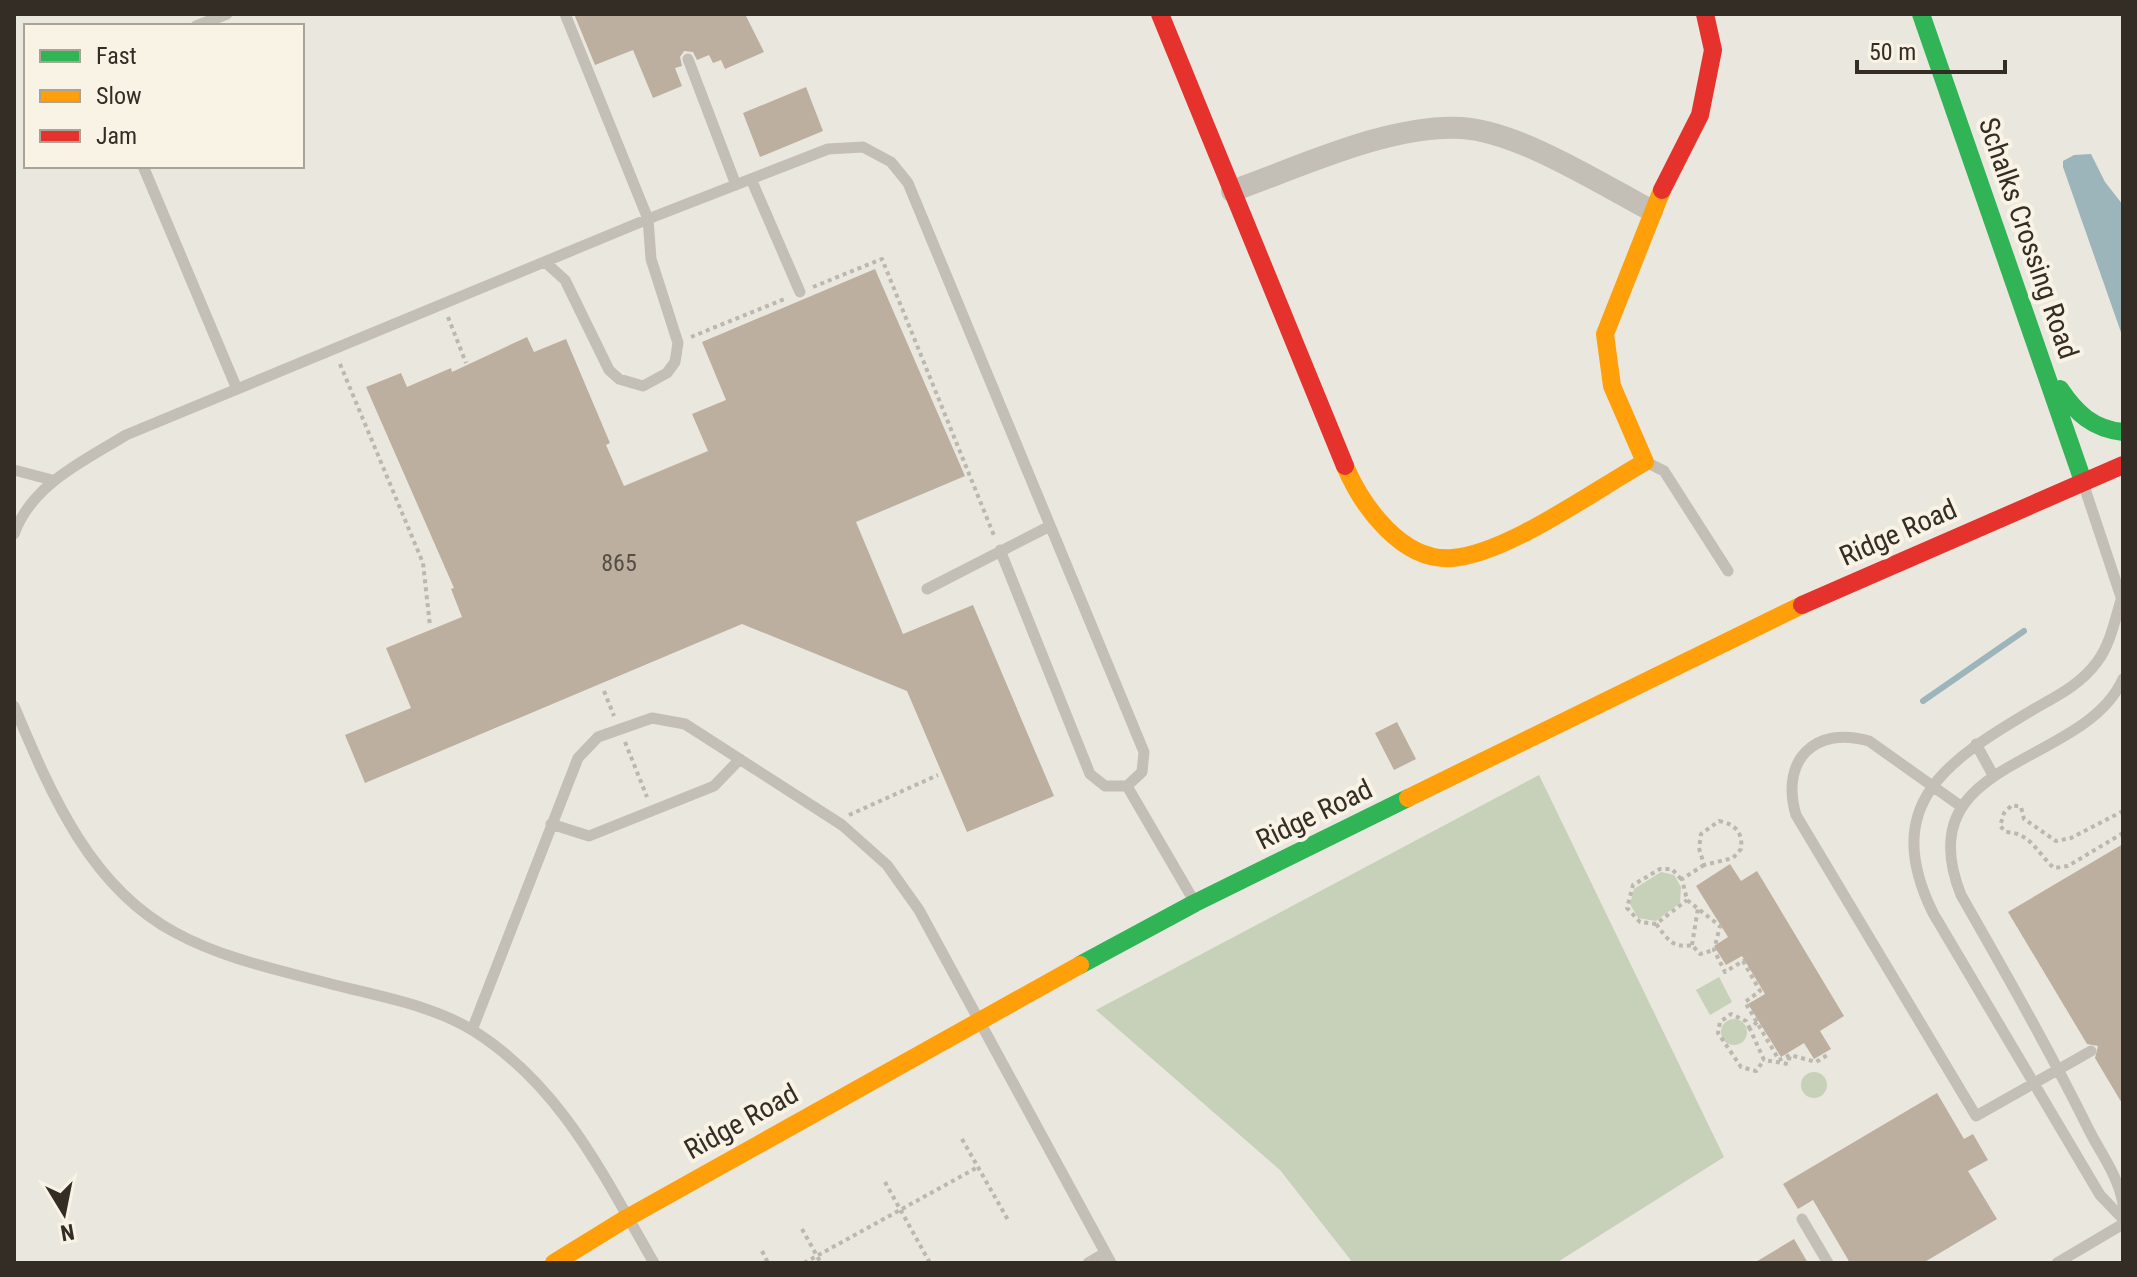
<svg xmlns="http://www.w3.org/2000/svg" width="2137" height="1277" viewBox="0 0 2137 1277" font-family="'Roboto Condensed',sans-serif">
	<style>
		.green { fill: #c7d0b8 }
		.water { fill: #9bb5ba }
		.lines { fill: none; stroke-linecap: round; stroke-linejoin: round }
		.stream { stroke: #9bb5ba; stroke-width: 6 }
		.building { fill: #bdafa0 }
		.path { stroke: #bcb7af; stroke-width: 4; stroke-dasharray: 4 4; stroke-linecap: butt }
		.lane { stroke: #c3bfb7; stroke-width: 11 }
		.street { stroke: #c3bfb7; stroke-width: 22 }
		.fast { stroke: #30b455; stroke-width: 18 }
		.slow { stroke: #ff9f0a; stroke-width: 18 }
		.jam { stroke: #e5322d; stroke-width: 18 }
		.labels { text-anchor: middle; stroke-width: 8; stroke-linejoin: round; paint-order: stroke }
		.number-label { font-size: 24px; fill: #564e44 }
		.street-label { font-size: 28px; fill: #332d26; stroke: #f8f3e4 }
	</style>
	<rect width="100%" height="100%" fill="#eae7de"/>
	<path class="green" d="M1539 775 1724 1157 1556 1263H1353L1280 1170 1096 1010Z
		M1661 872 1674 875 1681 887 1680 903 1656 921 1638 918 1630 904 1634 889Z
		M1719 977 1732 1002 1710 1015 1696 990Z
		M1721 1032a13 13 0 1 1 26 0a13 13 0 1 1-26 0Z
		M1801 1085a13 13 0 1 1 26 0a13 13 0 1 1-26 0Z"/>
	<path class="water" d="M2091 154 2105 182 2123 205V338L2063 167V161L2074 155Z"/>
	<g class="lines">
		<path class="stream" d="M1923 701 2024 631"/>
	</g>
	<path class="building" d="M574 14H745L764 52 725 69 721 60 713 63 709 55 697 60 693 52 684 51 680 57 682 66 675 68 682 86 653 98 633 50 595 65Z
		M806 87 823 131 760 157 743 113Z
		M875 269 965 476 856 522 903 634 973 605 1054 796 967 832 907 691 742 624 365 783 345 735 411 708 386 648 462 617 451 589 454 588 366 387 401 373 407 387 451 368 452 372 527 337 534 352 566 339 610 443 606 445 624 486 708 451 692 414 726 400 702 342Z
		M1397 722 1416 759 1394 770 1375 733Z
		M2123 844V1105L2095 1058 2098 1046 2087 1044 2008 912Z
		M1730 864 1741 881 1757 871 1844 1016 1820 1031 1831 1049 1814 1059 1804 1043 1781 1057 1748 1004 1765 994 1742 956 1726 965 1714 946 1728 937 1696 886Z
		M1937 1093 1964 1139 1973 1134 1988 1160 1968 1171 1997 1219 1923 1263H1850L1813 1200 1798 1209 1783 1184Z
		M1794 1239 1808 1263H1754Z"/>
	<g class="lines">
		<path class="path" d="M813 287 882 259 995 538
			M448 317 466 363
			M691 337 787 298
			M340 364 423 563 430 626
			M604 691 614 716
			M625 742 647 797
			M2123 811 2071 838 2056 841 2024 819 2021 807 2012 805 2004 813 2000 826 2006 832C2031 833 2037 853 2054 868L2068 866 2123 833
			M849 815 938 775
			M1719 821C1735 824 1743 832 1741 849L1733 858 1704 865 1699 848 1701 834Z
			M1704 865 1682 879 1687 900 1720 926 1714 950 1725 972 1743 961 1760 991 1745 1002 1779 1060 1790 1055 1816 1062 1829 1054
			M1681 879 1672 869H1660L1633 885 1627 908 1640 922 1656 924 1687 900
			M1656 924C1667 938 1672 949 1692 945L1700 954 1714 950
			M1692 945 1698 908
			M1757 1022 1750 1029 1764 1060 1788 1064 1790 1055
			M1750 1029 1746 1021 1731 1014 1720 1022 1718 1033 1741 1067 1756 1071 1764 1060
			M962 1139 1008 1220
			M885 1182 930 1263
			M802 1229 821 1263
			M762 1251 768 1263
			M804 1263 978 1167"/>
		<path class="lane" d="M196 26 227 14
			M688 59 736 185
			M143 166 237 389
			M751 179 800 292
			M545 262 565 280 609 370 619 379 643 386 667 373 675 362 678 343 651 259 648 219 565 14
			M1646 462 1664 471 1728 571
			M14 470 52 480
			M2084 486 2123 603
			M14 534C32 484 84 461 126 435L648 219 828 149 863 147 891 162 908 183 1144 752 1142 772 1127 786 1194 901
			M1000 550 1090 774 1105 786H1127
			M927 589 1050 526
			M2121 600C2115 620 2110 645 2097 662 2081 684 2057 696 2034 709 1948 760 1879 803 1933 913L2100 1195 2123 1219
			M2123 679C2082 769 1906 756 1961 895 2006 974 2050 1051 2090 1132 2103 1157 2118 1176 2123 1204
			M14 706C50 791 89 887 176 933 224 959 279 970 331 984 378 996 432 1005 474 1031 562 1087 603 1175 654 1263
			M1976 744 1993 775
			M1962 807 1869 741C1814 725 1780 761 1796 815L1976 1116 2091 1051
			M551 824 589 836 714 786 740 759
			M472 1030 578 758 598 737 652 718 685 724 842 825 887 865 919 910 1111 1263
			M1802 1219 1828 1263
			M1088 1263 1105 1253
			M2057 1263 2123 1224"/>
		<path class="street" d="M1232 191C1300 167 1389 124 1462 128 1520 132 1601 184 1652 211"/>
		<path class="fast" d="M1921 14 2083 481
			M2060 389C2076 413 2093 429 2123 432
			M1080 965 1195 903 1408 798"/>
		<path class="slow" d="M1345 466C1362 506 1402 562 1452 558 1507 554 1595 490 1645 462L1612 386 1605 334 1662 190
			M1408 798 1802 605
			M554 1263 627 1218 1080 965"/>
		<path class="jam" d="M1160 14 1345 466
			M1662 190 1700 115 1713 50 1705 14
			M1802 605 2123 465"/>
	</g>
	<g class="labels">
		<g class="number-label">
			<text x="619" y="571">865</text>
		</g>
		<g class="street-label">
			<text transform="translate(2029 238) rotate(71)" y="10">Schalks Crossing Road</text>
			<text transform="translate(1898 532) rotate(-24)" y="10">Ridge Road</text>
			<text transform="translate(1314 814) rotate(-26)" y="10">Ridge Road</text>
			<text transform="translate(741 1121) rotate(-29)" y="10">Ridge Road</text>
		</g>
	</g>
	<rect width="2137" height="1277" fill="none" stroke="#332d26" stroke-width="32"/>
	<rect x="24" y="24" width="280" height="144" fill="#f8f3e4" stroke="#a9a498" stroke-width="2"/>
	<rect x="40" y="50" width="40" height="12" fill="#30b455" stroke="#a9a498" stroke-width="2"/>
	<text x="96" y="64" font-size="24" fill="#332d26">Fast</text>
	<rect x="40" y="90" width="40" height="12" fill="#ff9f0a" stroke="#a9a498" stroke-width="2"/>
	<text x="96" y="104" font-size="24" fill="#332d26">Slow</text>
	<rect x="40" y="130" width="40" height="12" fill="#e5322d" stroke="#a9a498" stroke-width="2"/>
	<text x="96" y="144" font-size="24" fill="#332d26">Jam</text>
	<g transform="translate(64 1213) rotate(170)" stroke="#f8f3e4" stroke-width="6" paint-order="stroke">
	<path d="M0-6L14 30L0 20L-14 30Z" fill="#332d26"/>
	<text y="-12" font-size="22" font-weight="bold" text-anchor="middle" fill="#332d26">N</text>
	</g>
	<path d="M1857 60v12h148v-12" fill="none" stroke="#332d26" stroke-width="4"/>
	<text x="1869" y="60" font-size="24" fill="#332d26" stroke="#f8f3e4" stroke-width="6" paint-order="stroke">50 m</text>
</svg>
